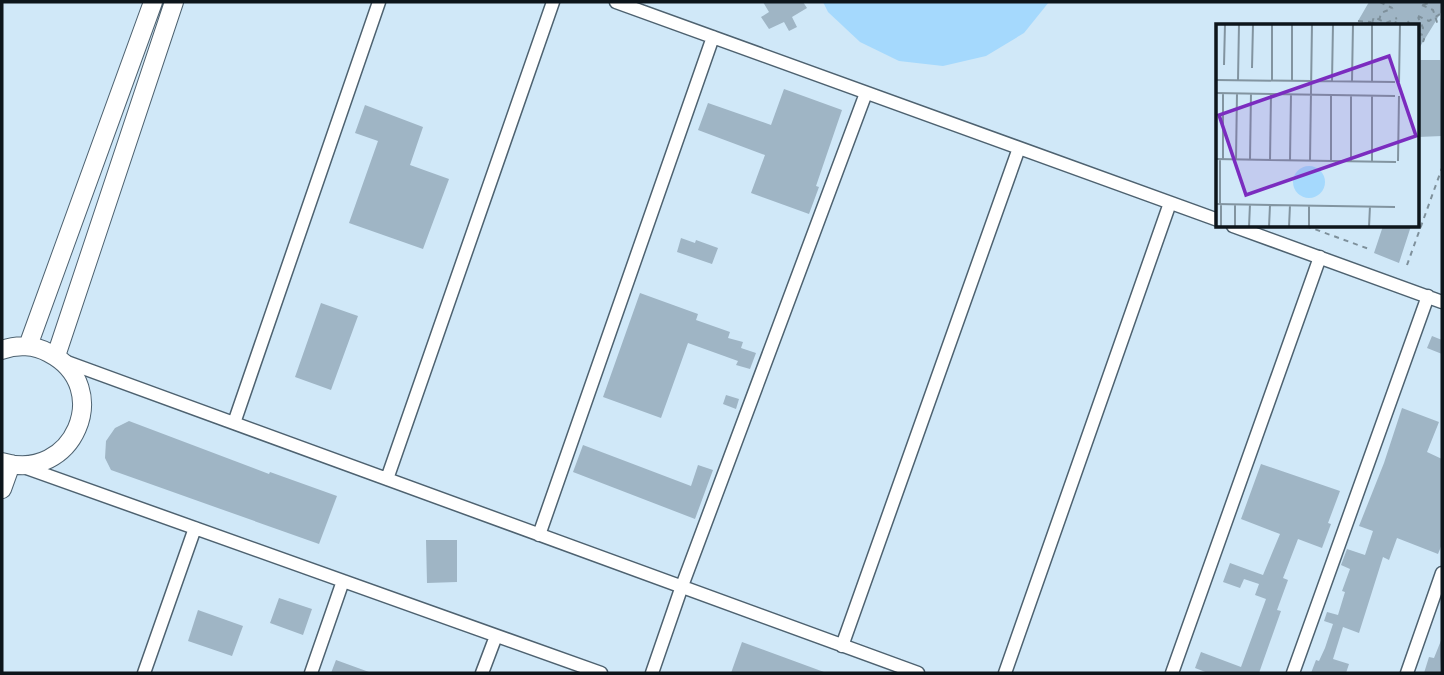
<svg xmlns="http://www.w3.org/2000/svg" width="1444" height="675" viewBox="0 0 1444 675" font-family="'Libre Baskerville',serif">
	<style>
		.green { fill: #a5d9fd }
		.building { fill: #9fb5c5 }
		.lines { fill: none; stroke-linecap: round; stroke-linejoin: round }
		.street-casing { stroke: #4e6270; stroke-width: 15 }
		.secondary-casing { stroke: #4e6270; stroke-width: 20 }
		.path { stroke: #7e909b; stroke-width: 2; stroke-dasharray: 5 5; stroke-linecap: butt }
		.street { stroke: #fff; stroke-width: 12 }
		.secondary { stroke: #fff; stroke-width: 18 }
		.inset-road { fill: none; stroke: #8294a0; stroke-width: 2 }
		.view { fill: #7b2cbf; fill-opacity: 0.15; stroke: #7b2cbf; stroke-width: 3.5 }
		.inset-edge { fill: none; stroke: #0d151b; stroke-width: 3.5 }
	</style>
	<rect width="100%" height="100%" fill="#d0e8f8"/>
	<path class="green" d="M823 2H1049L1024 33 986 56 943 66 899 61 860 42 828 12Z"/>
	<path class="building" d="M763 2H803L807 8 792 17 797 27 789 31 784 22 769 29 761 17 769 12Z
		M1369 2H1442V11L1418 50V26H1375L1358 21Z
		M1418 60H1440L1442 136 1418 137Z
		M784 89 842 110 816 186 819 187 809 214 751 193 765 155 698 130 708 103 771 125Z
		M365 105 423 127 410 165 449 179 423 249 349 223 378 141 355 133Z
		M1383 226H1411L1399 263 1374 253Z
		M681 238 695 243 696 240 718 248 712 264 677 252Z
		M640 293 698 314 696 320 730 332 728 338 743 342 741 348 756 353 750 369 736 365 738 361 688 343 661 418 603 397Z
		M321 303 358 316 331 390 295 377Z
		M1432 336 1442 340V354L1427 348Z
		M726 395 739 399 736 409 723 404Z
		M1402 408 1439 422 1427 452 1442 459V544L1438 554 1397 538 1389 560 1383 557 1359 633 1343 627 1333 659 1349 664 1346 673H1311L1316 660 1319 661 1325 648 1333 624 1324 621 1327 612 1338 615 1345 592 1342 591 1350 569 1341 565 1347 549 1365 555 1373 531 1359 526 1384 463Z
		M129 421 269 474 270 472 337 496 319 544 111 470 105 458 106 441 115 428Z
		M583 445 691 486 698 465 713 470 695 519 573 472Z
		M1261 464 1340 491 1328 523 1331 524 1322 548 1298 539 1283 578 1288 580 1277 610 1281 611 1259 673H1208L1195 668 1201 652 1241 667 1266 599 1255 595 1259 584 1244 579 1240 588 1223 582 1230 563 1263 575 1280 534 1241 519Z
		M426 540H457V582L427 583Z
		M279 598 312 609 303 635 270 623Z
		M198 610 243 626 232 656 188 641Z
		M1442 638 1440 673H1424L1429 657 1434 658Z
		M742 642 824 672V673H731Z
		M336 660 369 672V673H331Z"/>
	<g class="lines">
		<defs>
			<path id="street" d="M616 2 1218 220
				M1233 226 1442 302
				M64 361 918 673
				M234 423 379 2
				M21 466 601 673
				M387 479 553 2
				M539 535 713 37
				M842 646 1019 148
				M144 673 195 528
				M311 673 343 581
				M482 673 496 636
				M652 673 682 586 866 93
				M1005 673 1170 203
				M1172 673 1320 257
				M1293 673 1428 296
				M1407 673 1442 573"/>
			<path id="secondary" d="M28 346 153 2
				M2 350C17 344 35 345 49 353 115 387 73 484 2 462
				M56 356 174 2
				M2 489 11 464"/>
		</defs>
		<use href="#street" class="street-casing"/>
		<use href="#secondary" class="secondary-casing"/>
		<path class="path" d="M1380 2 1392 8
			M1422 5 1433 10 1437 22 1442 20
			M1423 5 1431 2
			M1418 16 1429 21 1440 14 1442 20
			M1358 21 1371 22
			M1408 21 1410 26
			M1372 23 1374 17 1386 23 1397 18
			M1373 23 1378 25 1381 13 1393 8
			M1394 26 1397 19
			M1418 33 1425 36 1423 42
			M1418 38 1423 28 1418 17
			M1306 226 1369 249
			M1407 265 1442 168"/>
		<use href="#street" class="street"/>
		<use href="#secondary" class="secondary"/>
	</g>
	<g transform="translate(1216 24)">
		<rect width="203" height="203" fill="#d0e8f8"/>
		<path d="M77 158a16 16 0 1 1 32 0a16 16 0 1 1-32 0Z" fill="#a5d9fd"/>
		<path class="inset-road" d="M8 41 9 0M36 44 37 0M0 56 179 58M22 56 23 0M56 56V0M76 57V0M116 57 117 0M136 57 137 0M156 58V0M183 58 184 0M0 69 179 72M156 72V137M0 135 180 138M7 135V69M20 135 21 69M34 135 35 69M54 136 55 70M74 136 75 70M94 136 96 0M115 137V71M135 137V71M182 137 183 72M0 180 179 183M4 180V135M5 203V180M19 203V180M33 203 34 180M53 203 54 181M73 203 74 181M93 203V181M153 203 154 182"/>
		<path class="view" d="M173 32 200 112 30 171 3 91Z"/>
		<rect width="203" height="203" class="inset-edge"/>
	</g>
	<rect width="1444" height="675" fill="none" stroke="#0d151b" stroke-width="7"/>
</svg>
